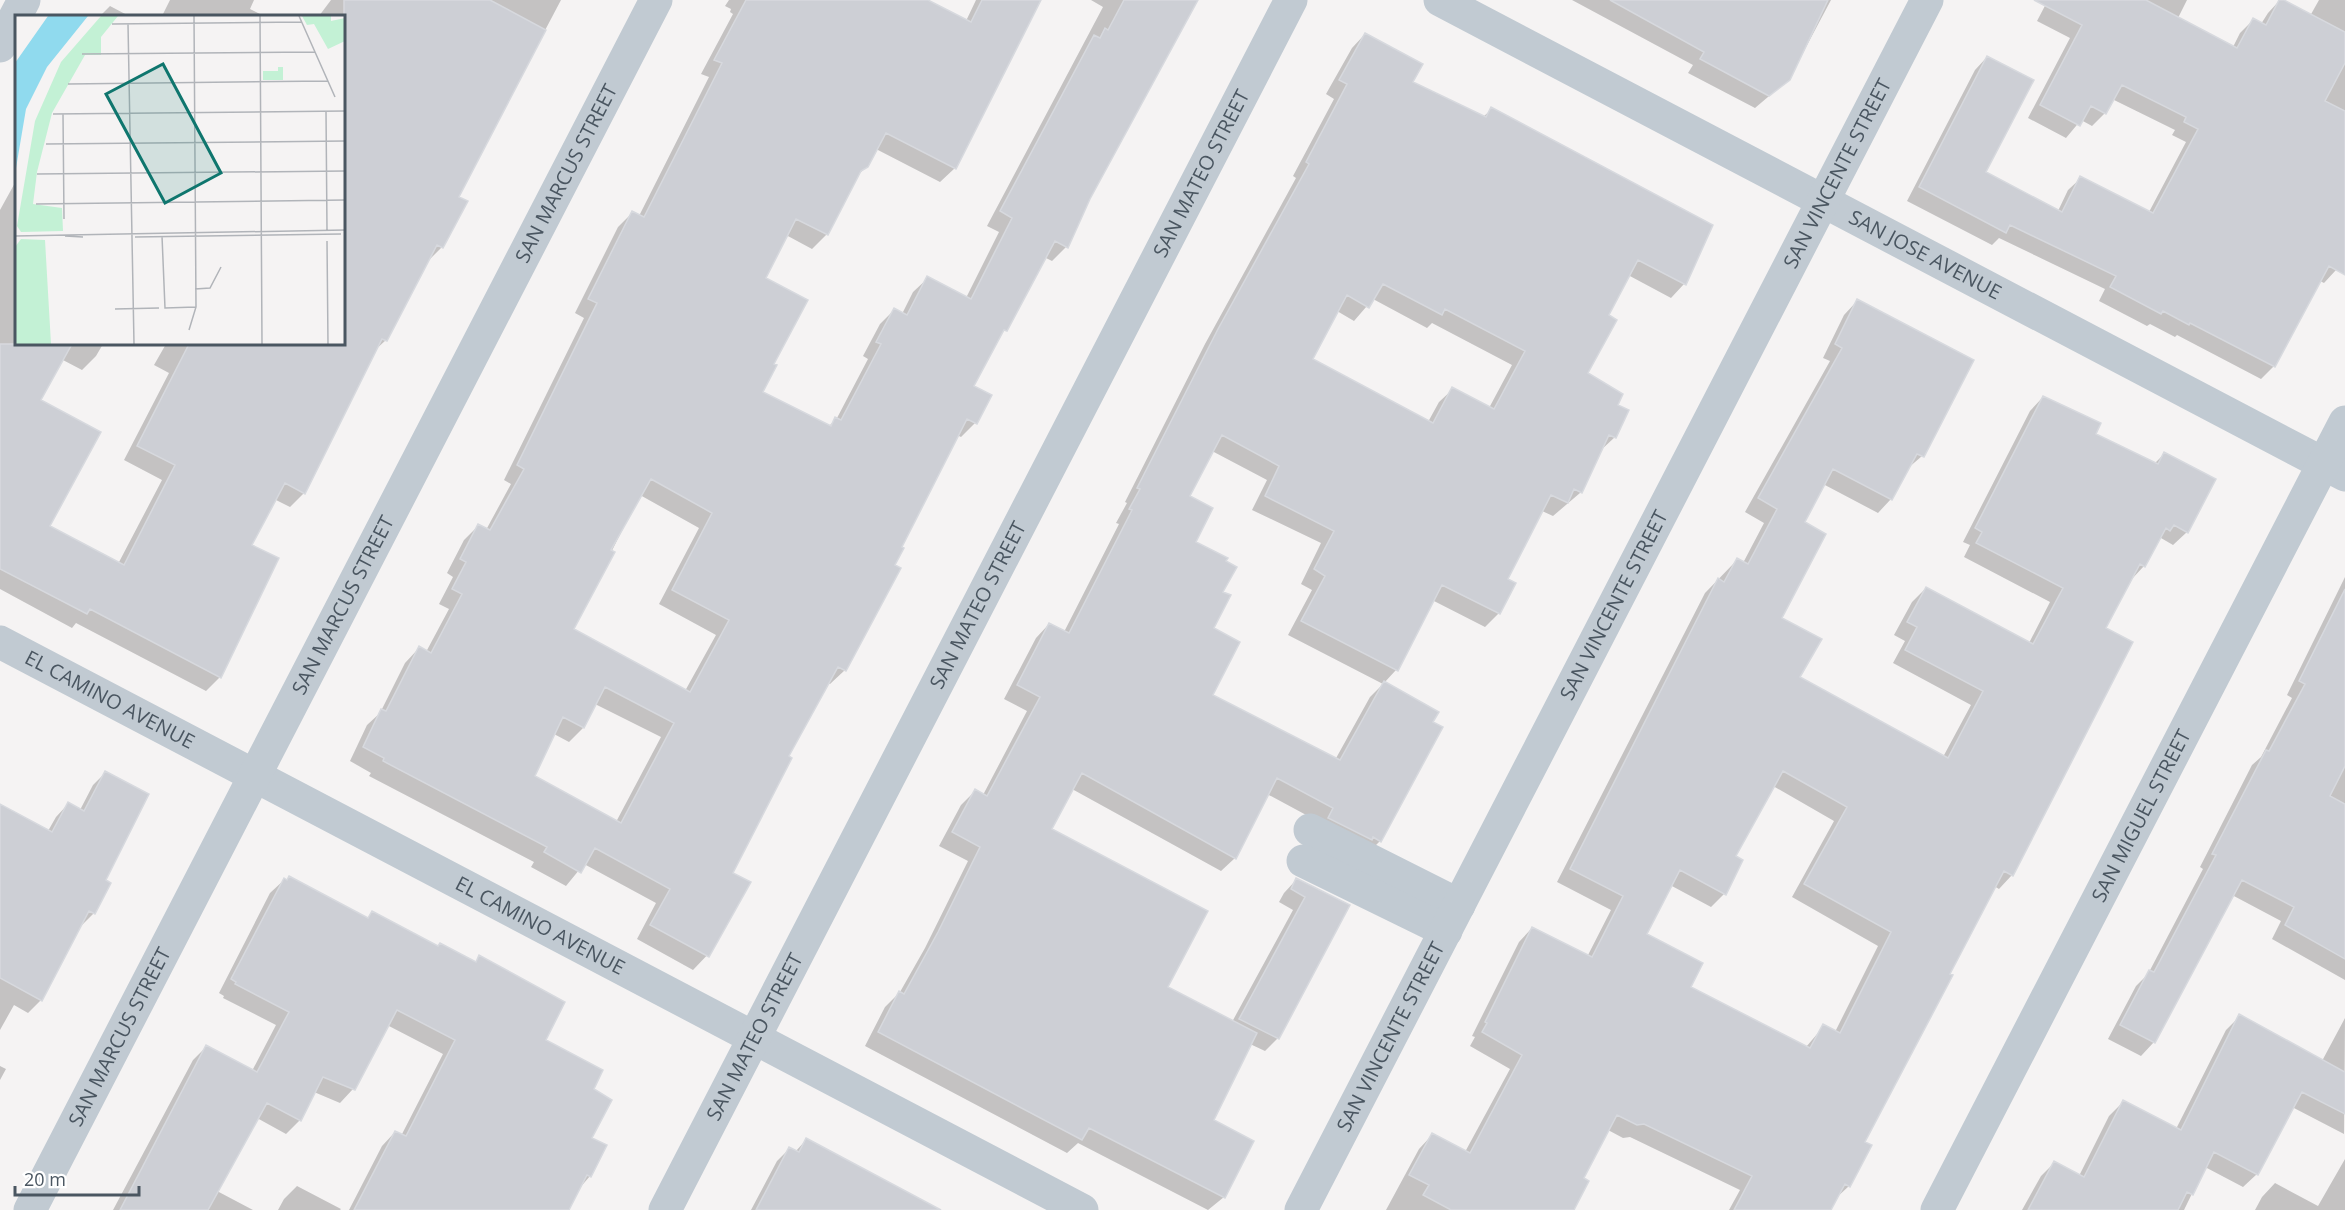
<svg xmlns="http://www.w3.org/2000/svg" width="2345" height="1210" viewBox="0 0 2345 1210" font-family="'Open Sans',sans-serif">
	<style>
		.shadow { fill: #0003; fill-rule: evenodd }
		.building { fill: #cdcfd5; stroke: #d7d9de; stroke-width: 1.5; fill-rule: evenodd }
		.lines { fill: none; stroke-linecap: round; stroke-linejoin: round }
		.minor { stroke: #c1cad2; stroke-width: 33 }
		.labels { text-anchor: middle; stroke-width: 5; stroke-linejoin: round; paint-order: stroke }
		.street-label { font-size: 20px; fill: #4a5661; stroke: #fff }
		.inset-road { fill: none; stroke: #b1b4b9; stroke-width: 1.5 }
		.view { fill: #0f766e; fill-opacity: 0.15; stroke: #0f766e; stroke-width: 3 }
		.inset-edge { fill: none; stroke: #4a5661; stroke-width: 3 }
	</style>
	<rect width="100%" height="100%" fill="#f5f3f3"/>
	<path class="shadow" d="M170 0H254L250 9 264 16H162Z
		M331 0H561L457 197 442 247 428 261 386 340 374 351 304 493 290 507 274 499 250 545 220 677 206 691 76 623 72 628 0 589V210L16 181V344H103L96 356 82 370 61 359 32 414 48 527 118 564 162 480 124 460 169 373 154 365 166 344H344V16H319Z
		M729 0H925L966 21 976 0H1039L955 168 940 182 876 149 867 166 857 176 827 234 812 249 786 235 764 278 772 364 761 393 828 427 837 418 868 359 863 356 880 324 894 310 902 314 913 292 928 278 966 298 999 232 987 226 1103 7 1091 0H1197L1089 199 1066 247 1052 261 1044 257 972 386 975 423 961 437 957 435 900 548 845 670 830 684 827 683 787 757 731 873 749 883 714 948 693 970 637 939 656 903 584 864 566 886 531 867 534 862 369 776 371 773 350 761 367 725 380 713 405 663 419 648 426 652 449 609 439 604 453 577 447 573 464 540 478 526 486 530 511 484 504 480 584 318 575 313 618 227 632 213 639 216 709 77 701 74 733 14 730 12 731 9 725 6ZM640 495 699 528 659 604 716 635 685 691 572 630ZM595 704 661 737 616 822 533 777 554 734 569 742 583 728Z
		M1572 0H1831L1789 79 1755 108 1688 73 1693 65Z
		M2048 0H2187L2178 18 2233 47 2240 33 2253 20 2261 24 2268 13 2280 0 2310 16 2319 0H2345V253L2336 270 2324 283 2320 281 2274 366 2261 379 2177 335 2175 337 2150 324 2147 326 2099 301 2105 289 1999 238 1992 245 1907 201 1975 70 1987 57 1984 172 2058 211 2068 190 2081 178 2149 212 2186 142 2172 135 2175 130 2112 99 2105 113 2092 126 2081 120 2066 138 2028 118 2070 38 2037 21Z
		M110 6 129 16H100Z
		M1365 34 1411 82 1483 117 1492 109 1684 284 1671 298 1628 275 1607 316 1586 374 1616 405 1615 437 1600 451 1580 493 1553 516 1542 511 1506 579 1499 613 1485 627 1432 600 1396 670 1384 683 1380 841 1366 855 1321 823 1267 794 1235 858 1221 871 1072 789 1050 830 1165 988 1232 1022 1293 910 1279 902 1284 893 1296 880 1348 906 1278 1038 1265 1051 1250 1044 1212 1121 1224 1197 1208 1210 1078 1143 1067 1153 865 1046 885 1007 900 992 925 948 968 861 939 846 961 805 975 791 983 795 1027 711 1004 699 1036 638 1049 624 1064 632 1119 524 1116 523 1127 503 1125 502 1205 344 1296 178 1293 176 1334 99 1326 94 1352 48ZM1373 299 1427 328 1432 323 1512 365 1489 408 1453 389 1439 402 1428 422 1311 360 1337 311 1354 321ZM1212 451 1267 480 1252 510 1321 543 1301 584 1312 590 1288 635 1383 684 1370 697 1335 760 1211 696 1212 629 1221 592 1194 542 1188 497Z
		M1857 301 1922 456 1907 469 1891 499 1878 513 1823 484 1803 523 1780 618 1798 678 1943 757 1971 705 1893 663 1905 641 1894 635 1912 602 1926 588 2029 643 2050 602 1964 557 1970 545 1963 542 2030 411 2043 397 2094 435 2154 464 2164 454 2187 532 2173 545 2161 538 2157 542 2144 566 2131 580 2104 628 2012 875 1999 889 1994 886 1863 1142 1849 1186 1835 1199 1829 1210H1729L1740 1190 1630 1137 1623 1138 1608 1130 1582 1179 1572 1210H1386L1419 1149 1432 1135 1465 1152 1510 1069 1470 1046 1475 1037 1472 1036 1519 942 1532 928 1587 957 1611 910 1557 882 1705 593 1737 560 1743 563 1764 523 1745 512 1830 361 1823 358 1844 315ZM1773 786 1834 821 1792 897 1878 946 1835 1032 1824 1026 1806 1047 1689 987 1645 934 1670 885 1711 907 1724 894 1734 857Z
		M2345 577V980L2272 939 2281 921 2232 895 2154 1042 2141 1056 2108 1039 2136 986 2148 974 2203 869 2200 867 2252 765 2261 757 2292 698 2287 695Z
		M105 773 104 880 94 913 81 926 41 1000 28 1013 14 1005 0 1030V806L48 831 56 817 68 804 80 810 93 785Z
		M284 880 367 919 372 913 438 947 475 962 480 957 544 1041 592 1090 590 1176 561 1210H349L382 1146 395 1132 401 1136 443 1054 387 1025 353 1089 340 1103 314 1092 300 1120 286 1134 257 1118 217 1191 253 1210H113L193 1060 206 1047 252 1071 276 1025 223 998 224 996 219 993 270 893Z
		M2240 1016 2322 1061 2345 1018 2344 1134 2292 1107 2257 1174 2243 1187 2205 1167 2184 1210H2022L2041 1176 2054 1163 2079 1176 2109 1116 2123 1102 2176 1129 2226 1030Z
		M0 1066 6 1069 0 1080Z
		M806 1140 905 1210H751L777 1161 789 1149 795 1152Z
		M2345 1159V1210H2255L2262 1197 2275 1183 2318 1206Z
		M297 1186 341 1209 340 1210H278L284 1199Z"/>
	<path class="building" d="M344 0H490L546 30 459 197 468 201 443 248 437 245 387 341 382 339 305 494 285 483 252 545 279 558 221 678 90 609 87 614 0 569V344H72L41 400 101 432 50 526 124 565 175 465 137 446 189 344H344Z
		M746 0H928L971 22 982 0H1041L956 169 886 133 868 167 861 171 828 235 796 219 766 278 808 300 774 364 777 365 763 392 831 426 835 417 841 420 881 344 876 342 894 308 907 315 927 276 971 299 1012 218 1000 211 1094 35 1100 38 1105 28 1108 30 1124 0H1198L1090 199 1068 248 1055 241 1007 331 1004 330 974 386 992 395 977 424 967 419 902 547 904 548 895 565 901 568 846 671 838 667 789 756 792 758 733 873 751 882 709 957 650 925 670 889 595 848 581 873 544 852 547 847 383 761 384 758 363 747 381 709 386 711 419 646 431 653 462 594 452 589 466 562 460 559 478 524 490 530 524 469 517 465 597 303 588 299 632 211 644 217 722 63 714 60ZM651 479 712 513 672 590 729 620 690 692 574 629 615 552 611 550ZM605 687 674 723 621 823 535 776 563 717 584 728Z
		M1610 0H1828L1790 80 1769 96 1700 59 1704 52Z
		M2034 0H2146L2237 48 2253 18 2266 25 2279 0H2284L2345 32V63L2325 101 2345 111V275L2329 266 2275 367 2190 323 2189 325 2163 311 2161 314 2110 287 2116 276 2010 225 2006 233 1919 187 1987 56 2034 80 1986 172 2062 212 2080 176 2153 213 2198 129 2184 122 2186 117 2122 85 2106 114 2091 106 2080 126 2040 105 2082 25Z
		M1365 33 1423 64 1413 82 1486 117 1491 107 1713 225 1686 285 1638 260 1609 315 1617 320 1588 373 1623 394 1618 405 1629 410 1616 438 1609 435 1582 493 1574 489 1568 503 1551 495 1508 579 1516 583 1500 614 1442 585 1398 671 1301 621 1325 576 1314 569 1334 531 1265 496 1279 466 1222 435 1190 496 1213 508 1196 542 1228 558 1226 561 1237 567 1223 592 1231 595 1214 628 1240 642 1213 695 1340 760 1384 681 1439 712 1433 722 1443 727 1381 842 1373 837 1372 840 1328 818 1333 808 1277 778 1236 859 1082 773 1052 829 1208 911 1168 987 1257 1033 1214 1120 1254 1141 1225 1198 1089 1128 1082 1140 878 1032 899 991 904 994 938 932 980 847 952 832 975 789 987 796 1040 697 1017 685 1049 623 1069 633 1132 510 1129 509 1140 489 1137 488 1218 329 1309 164 1306 162 1347 84 1339 80ZM1383 284 1442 315 1445 309 1525 351 1494 409 1452 387 1433 423 1313 359 1347 295 1369 308Z
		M1857 299 1974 360 1924 457 1917 454 1892 500 1833 469 1805 522 1826 534 1782 618 1822 639 1800 677 1948 758 1983 691 1905 650 1917 627 1907 622 1926 587 2033 644 2063 588 1976 543 1982 532 1975 528 2043 396 2101 423 2096 434 2158 464 2164 452 2216 479 2188 533 2174 525 2170 531 2166 528 2145 567 2140 564 2106 628 2133 642 2013 876 2004 871 1950 974 1953 975 1865 1142 1872 1145 1850 1187 1845 1184 1831 1210H1734L1752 1176 1644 1124 1637 1125 1617 1115 1584 1178 1589 1181 1574 1210H1451L1423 1195 1429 1185 1409 1175 1432 1133 1470 1153 1522 1055 1482 1032 1487 1023 1485 1022 1532 927 1592 957 1623 896 1570 869 1718 578 1724 582 1737 558 1748 564 1777 509 1758 498 1842 348 1835 344ZM1783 771 1847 807 1804 884 1891 932 1840 1033 1823 1024 1810 1048 1691 987 1703 963 1647 934 1680 870 1726 895 1743 860 1736 856Z
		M2345 589V766L2330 796 2345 804V959L2285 925 2294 907 2242 880 2155 1043 2120 1025 2149 970 2154 972 2216 855 2212 854 2266 750 2269 751 2305 684 2299 681Z
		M105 771 149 794 106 880 111 883 95 914 89 911 42 1001 0 978V804L52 832 68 802 84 811Z
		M289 876 368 918 372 911 438 946 440 943 476 962 479 955 565 1002 546 1040 603 1070 594 1089 612 1100 592 1138 607 1145 591 1177 587 1175 569 1210H354L395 1131 406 1136 455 1040 397 1010 355 1090 323 1077 301 1121 267 1103 208 1210H120L206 1045 257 1072 289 1012 235 984 236 982 231 979 284 878 287 880Z
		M1296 878 1350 905 1279 1039 1239 1019 1305 897 1291 889Z
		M2239 1014 2345 1072V1114L2302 1092 2258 1175 2214 1152 2193 1195 2187 1192 2178 1210H2028L2054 1161 2084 1177 2123 1100 2181 1130Z
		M806 1138 941 1210H756L789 1147 799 1152Z"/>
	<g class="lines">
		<g class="minor">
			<path id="s1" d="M1440 0 2345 475"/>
			<path d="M0 46 24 0"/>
			<path id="s2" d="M0 642 1082 1210"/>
			<path d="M1310 830 1459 905"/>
			<path d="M1303 861 1446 931"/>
			<path id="s3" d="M30 1210 656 0"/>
			<path id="s4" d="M665 1210 1291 0"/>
			<path id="s5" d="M1301 1210 1927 0"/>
			<path id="s6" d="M1937 1210 2345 422"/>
		</g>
	</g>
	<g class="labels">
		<g class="street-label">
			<text dy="7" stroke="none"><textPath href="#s3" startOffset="1167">SAN MARCUS STREET</textPath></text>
			<text dy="7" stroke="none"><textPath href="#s4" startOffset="1167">SAN MATEO STREET</textPath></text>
			<text dy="7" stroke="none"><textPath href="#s5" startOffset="1167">SAN VINCENTE STREET</textPath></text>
			<text dy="7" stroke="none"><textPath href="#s1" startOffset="548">SAN JOSE AVENUE</textPath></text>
			<text dy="7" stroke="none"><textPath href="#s3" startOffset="681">SAN MARCUS STREET</textPath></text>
			<text dy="7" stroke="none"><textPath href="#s4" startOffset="681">SAN MATEO STREET</textPath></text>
			<text dy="7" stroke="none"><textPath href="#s5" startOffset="681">SAN VINCENTE STREET</textPath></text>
			<text dy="7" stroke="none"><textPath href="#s2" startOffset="124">EL CAMINO AVENUE</textPath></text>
			<text dy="7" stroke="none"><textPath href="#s6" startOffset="444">SAN MIGUEL STREET</textPath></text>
			<text dy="7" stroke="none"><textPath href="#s2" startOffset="610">EL CAMINO AVENUE</textPath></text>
			<text dy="7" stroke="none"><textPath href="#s3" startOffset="195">SAN MARCUS STREET</textPath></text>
			<text dy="7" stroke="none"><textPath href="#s4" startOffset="195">SAN MATEO STREET</textPath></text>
			<text dy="7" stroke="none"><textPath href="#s5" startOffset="195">SAN VINCENTE STREET</textPath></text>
		</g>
	</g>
	<g transform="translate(15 15)">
		<rect width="330" height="330" fill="#f5f3f3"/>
		<path d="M86 1H103L86 22V40H70L37 98 22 157 18 189 47 193 48 216 6 217 2 211 20 106 46 47ZM287 1H316V6L330 3V26L313 34 299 9 292 10ZM263 52H268V65H248V56H263ZM6 224 30 225 36 329H0V232Z" fill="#c3f1d5"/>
		<path d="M33 1H73L32 52 11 94 0 159V48Z" fill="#90daee"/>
		<path class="inset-road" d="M245 1 247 329M284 1 320 82M97 9 287 7M113 9 119 329M67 39 300 37M53 69 313 66M311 96 312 215M38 99 330 96M48 99 49 204M31 129 330 126M22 159 330 156M21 189 330 185M0 221 330 215M50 221 68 222M147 221 150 293 181 292M120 222 326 219M312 226 313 329M180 274 195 273 206 252M100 294 144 293M174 315 181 292 179 1"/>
		<path class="view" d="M148 49 206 158 150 188 91 79Z"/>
		<rect width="330" height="330" class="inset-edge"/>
	</g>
	<path d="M15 1186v9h124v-9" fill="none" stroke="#4a5661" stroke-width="3"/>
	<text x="24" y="1186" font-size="18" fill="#4a5661" stroke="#ffffff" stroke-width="4.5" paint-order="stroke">20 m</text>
</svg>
